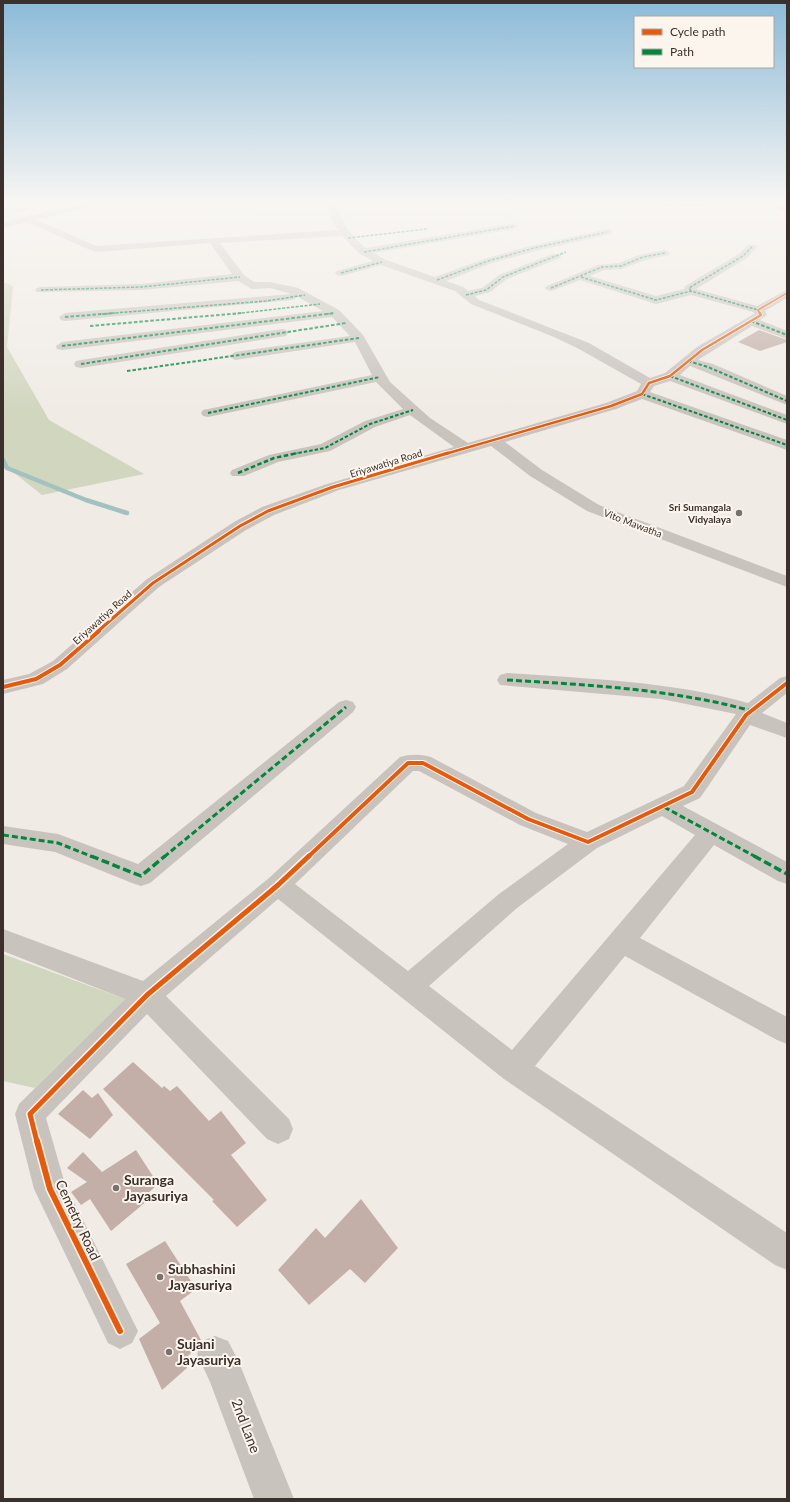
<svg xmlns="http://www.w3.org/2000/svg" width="790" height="1502" viewBox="0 0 790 1502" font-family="Lato,sans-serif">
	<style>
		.green { fill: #d1d6bf }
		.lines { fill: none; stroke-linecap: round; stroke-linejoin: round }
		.stream { stroke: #a1c2c1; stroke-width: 4.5 }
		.building { fill: #c3afa7 }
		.minor { fill: #c9c3be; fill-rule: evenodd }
		.quiet-far4 { stroke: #00873e; stroke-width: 1.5; stroke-dasharray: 3 1.5; stroke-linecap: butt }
		.quiet-far3 { stroke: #00873e; stroke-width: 2; stroke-dasharray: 3.5 2; stroke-linecap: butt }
		.quiet-far2 { stroke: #00873e; stroke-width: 2.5; stroke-dasharray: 4.5 2.5; stroke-linecap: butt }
		.quiet-far1 { stroke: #00873e; stroke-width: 3; stroke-dasharray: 6 3; stroke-linecap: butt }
		.quiet { stroke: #00873e; stroke-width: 3.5; stroke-dasharray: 8 3.5; stroke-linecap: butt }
		.cycleway-far5-casing { stroke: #fbf5ee; stroke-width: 3 }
		.cycleway-far4-casing { stroke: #fbf5ee; stroke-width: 4 }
		.cycleway-far3-casing { stroke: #fbf5ee; stroke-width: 5 }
		.cycleway-far2-casing { stroke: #fbf5ee; stroke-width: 6 }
		.cycleway-far1-casing { stroke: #fbf5ee; stroke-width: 8 }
		.cycleway-casing { stroke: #fbf5ee; stroke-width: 9 }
		.cycleway-far5 { stroke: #e8590c; stroke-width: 2 }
		.cycleway-far4 { stroke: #e8590c; stroke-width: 2.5 }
		.cycleway-far3 { stroke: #e8590c; stroke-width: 3 }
		.cycleway-far2 { stroke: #e8590c; stroke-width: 4 }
		.cycleway-far1 { stroke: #e8590c; stroke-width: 5 }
		.cycleway { stroke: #e8590c; stroke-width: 6 }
		.poi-dot { fill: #7a716c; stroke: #fbf5ee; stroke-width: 1.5 }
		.labels { text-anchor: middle; stroke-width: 4; stroke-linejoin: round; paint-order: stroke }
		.far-street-label { font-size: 10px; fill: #3b302b; stroke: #fbf5ee }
		.far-poi-label { font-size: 10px; font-weight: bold; fill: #3b302b; stroke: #fbf5ee; text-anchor: end }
		.near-poi-label { font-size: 14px; font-weight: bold; fill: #3b302b; stroke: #fbf5ee; text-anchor: start }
		.near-street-label { font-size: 14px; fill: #3b302b; stroke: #fbf5ee }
	</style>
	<rect width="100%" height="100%" fill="#f0ebe5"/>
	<path class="green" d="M3 203H50L3 218Z
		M3 282 13 286 7 347 49 420 144 474 42 495 3 464Z
		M3 954 125 999 35 1088 3 1081Z"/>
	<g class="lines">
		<path class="stream" d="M3 460 7 468 86 500 127 513"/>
	</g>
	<path class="building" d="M759 330 787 340V342L760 351 738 342Z
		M133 1062 162 1088 164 1086 170 1091 177 1086 209 1121 221 1111 246 1143 231 1155 267 1200 237 1227 212 1201 214 1200 103 1089Z
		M83 1090 92 1098 98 1093 113 1115 90 1139 58 1114Z
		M136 1150 158 1184 145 1196 148 1200 111 1231 90 1199 81 1205 71 1192 87 1182 67 1168 83 1152 102 1172Z
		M361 1199 398 1248 365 1283 350 1269 309 1305 278 1270 316 1228 325 1238Z
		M165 1241 196 1289 180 1301 201 1340 198 1346 184 1360 187 1368 162 1390 139 1339 160 1323 126 1264Z"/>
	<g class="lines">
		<path class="minor" d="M82 203H98L96 205 37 220 96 246 338 230 331 218 327 203H337C343 224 349 234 366 248L514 223 519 226 514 229 374 253 386 260 435 277 484 259 530 246 607 229 611 230 612 232 611 234 536 251 492 263 446 281 463 287 468 291 482 288 499 275 552 254H560L561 256 560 258 507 279 490 292 475 296 479 300 589 343 650 378 665 373 697 347 754 314 753 312 691 295 656 304 580 280 551 291 547 290 545 288 547 286 598 265 619 263 639 255 665 250 670 253 669 255 646 260 621 269 604 270 590 276 656 296 684 289 685 286 739 254 748 245H756L757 247 747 258 696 289 757 306 787 290V298L765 311 767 315 760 320 787 331V339L752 326 698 360 713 364 787 396V405L690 366 680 375 787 415V424L670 381 654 386 650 392 787 440V450L642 399 616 409 505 442 542 470 599 505 787 576V587L587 511 530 476 491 446 339 490 274 515 246 530 159 587 67 669 43 684 3 694V680L29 674 53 661 147 579 234 522 262 507 327 484 454 447 410 415 375 427 330 451 278 462 244 476H232L230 473 232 470 269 455 321 444 365 421 403 409 376 382 208 417 203 416 201 413 203 410 208 409 372 375 355 342 235 360 229 356 235 352 350 336 332 317 62 350 57 349 56 346 62 342 323 311 296 296 295 299 291 300 65 321 61 320 59 317 65 313 292 294 270 288 252 289 238 281 141 290 37 292 35 290 37 288 41 287 141 284 232 274 210 243 95 252 27 222 3 228V222ZM342 236 360 254 373 261 337 271 335 273 337 275 341 276 381 265 455 291 471 304 554 337 579 349 641 384 637 391 606 403 468 443 430 418 390 382 363 335 339 310 298 288 270 282H254L244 275 220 243Z
			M658 203H711L706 206 662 207 659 206Z
			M765 203H778L787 207V213Z
			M282 329 286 330 288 333 286 336 81 368 76 367 74 364 76 361 81 360Z
			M507 673C588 679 669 681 748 703L780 678 787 676V693L762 713 787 723V738L750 725 700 798 683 806 787 862V884L778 881 714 845 640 938 787 1017V1044L777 1040 625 956 535 1066 787 1233V1270L775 1265 504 1079 278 899 166 996 289 1119 293 1129 289 1139 278 1144 267 1139 147 1014 46 1118 65 1184 138 1331 132 1343 120 1349 108 1343 34 1189 15 1114 19 1104 125 999 3 951V929L143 981 269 878 400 757C411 754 420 754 431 757L536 813 587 832 684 786 736 714 661 699 500 685 497 680 500 675ZM413 771H419L520 825 568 844 499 894 408 971 295 884ZM662 816 695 835 512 1050 429 986 517 908 597 848Z
			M346 700 353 702 356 707 353 712 150 883 141 886 132 883 55 852 3 844V826L58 834 138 864 339 702Z
			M215 1336 228 1341 238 1360 294 1499H254L210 1382 197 1354 202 1341Z"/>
		<path class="quiet-far4" d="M770 203 787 210
			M662 204 706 203
			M348 238 427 229
			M364 252 514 226
			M341 273 382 262
			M581 277 656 300 691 291 758 310
			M437 280 488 261 534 248 607 232
			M551 288 602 267 621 266 643 257 665 253
			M41 290 141 287 240 277
			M691 291 689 288 743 256 752 247
			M466 295 486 290 503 277 566 252
			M102 314 266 301 305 295
			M233 314 320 304
			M326 314 335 313"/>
		<path class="quiet-far3" d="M65 317 115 313
			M751 321 787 335
			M90 326 242 313
			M62 346 335 313
			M688 361 708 367 787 401
			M81 364 346 323
			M127 371 359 338
			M670 376 787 420
			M642 394 787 445
			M208 413 380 377
			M293 454 325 448 370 424 413 410"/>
		<path class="quiet-far2" d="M238 473 274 458 298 453"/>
		<path class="quiet-far1" d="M507 680C590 685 672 689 752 711
			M664 807 756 857
			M3 835 58 843 93 857
			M164 857 346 707"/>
		<path class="quiet" d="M91 856 141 876 165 856
			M754 856 787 874"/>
		<defs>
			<path id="cycleway-far5" d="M760 314 758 310 787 293"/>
			<path id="cycleway-far4" d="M445 454 611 406 642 394 649 383 670 376 702 350 761 315 760 313"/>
			<path id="cycleway-far3" d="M97 632 153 583 240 526 268 511 333 487 448 453"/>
			<path id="cycleway-far2" d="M3 687 36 679 60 665 99 631
				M308 857 408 763H423L528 819 588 842 692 792 746 715 787 683"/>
			<path id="cycleway-far1" d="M37 1142 30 1114 147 995 278 885 309 856"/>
			<path id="cycleway" d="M37 1141 50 1189 120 1331"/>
		</defs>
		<use href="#cycleway-far5" class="cycleway-far5-casing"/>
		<use href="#cycleway-far4" class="cycleway-far4-casing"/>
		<use href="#cycleway-far3" class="cycleway-far3-casing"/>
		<use href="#cycleway-far2" class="cycleway-far2-casing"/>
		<use href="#cycleway-far1" class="cycleway-far1-casing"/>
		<use href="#cycleway" class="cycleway-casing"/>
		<use href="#cycleway-far5" class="cycleway-far5"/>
		<use href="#cycleway-far4" class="cycleway-far4"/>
		<use href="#cycleway-far3" class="cycleway-far3"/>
		<use href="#cycleway-far2" class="cycleway-far2"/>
		<use href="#cycleway-far1" class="cycleway-far1"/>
		<use href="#cycleway" class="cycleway"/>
	</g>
	<linearGradient id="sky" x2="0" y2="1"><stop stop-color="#8bbad8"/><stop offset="0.49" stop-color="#f8f6f3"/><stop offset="1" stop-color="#f8f6f3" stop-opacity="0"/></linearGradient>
	<rect width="790" height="413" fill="url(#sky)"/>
	<g class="poi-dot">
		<circle cx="739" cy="513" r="4"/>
		<circle cx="116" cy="1188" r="4"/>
		<circle cx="160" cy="1277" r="4"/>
		<circle cx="169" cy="1352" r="4"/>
	</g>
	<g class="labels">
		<g class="far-street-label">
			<text transform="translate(386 463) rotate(-17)" y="4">Eriyawatiya Road</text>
			<text transform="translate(633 523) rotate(21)" y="4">Vito Mawatha</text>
			<text transform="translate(102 617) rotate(-42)" y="4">Eriyawatiya Road</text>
		</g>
		<g class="far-poi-label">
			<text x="731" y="511">Sri Sumangala<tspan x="731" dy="12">Vidyalaya</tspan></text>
		</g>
		<g class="near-poi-label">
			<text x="124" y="1185">Suranga<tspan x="124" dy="16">Jayasuriya</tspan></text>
			<text x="168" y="1274">Subhashini<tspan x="168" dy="16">Jayasuriya</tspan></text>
			<text x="177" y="1349">Sujani<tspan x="177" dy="16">Jayasuriya</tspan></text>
		</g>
		<g class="near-street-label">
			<text transform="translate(78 1220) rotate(65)" y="5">Cemetry Road</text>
			<text transform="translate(246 1426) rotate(69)" y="5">2nd Lane</text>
		</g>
	</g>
	<rect width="790" height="1502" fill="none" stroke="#3b302b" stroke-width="8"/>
	<rect x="634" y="16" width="140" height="52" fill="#fbf5ee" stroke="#aea6a0"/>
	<rect x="642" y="29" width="20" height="6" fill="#e8590c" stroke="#aea6a0"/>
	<text x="670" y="36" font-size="12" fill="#3b302b">Cycle path</text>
	<rect x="642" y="49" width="20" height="6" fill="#00873e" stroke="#aea6a0"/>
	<text x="670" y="56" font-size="12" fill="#3b302b">Path</text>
</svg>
